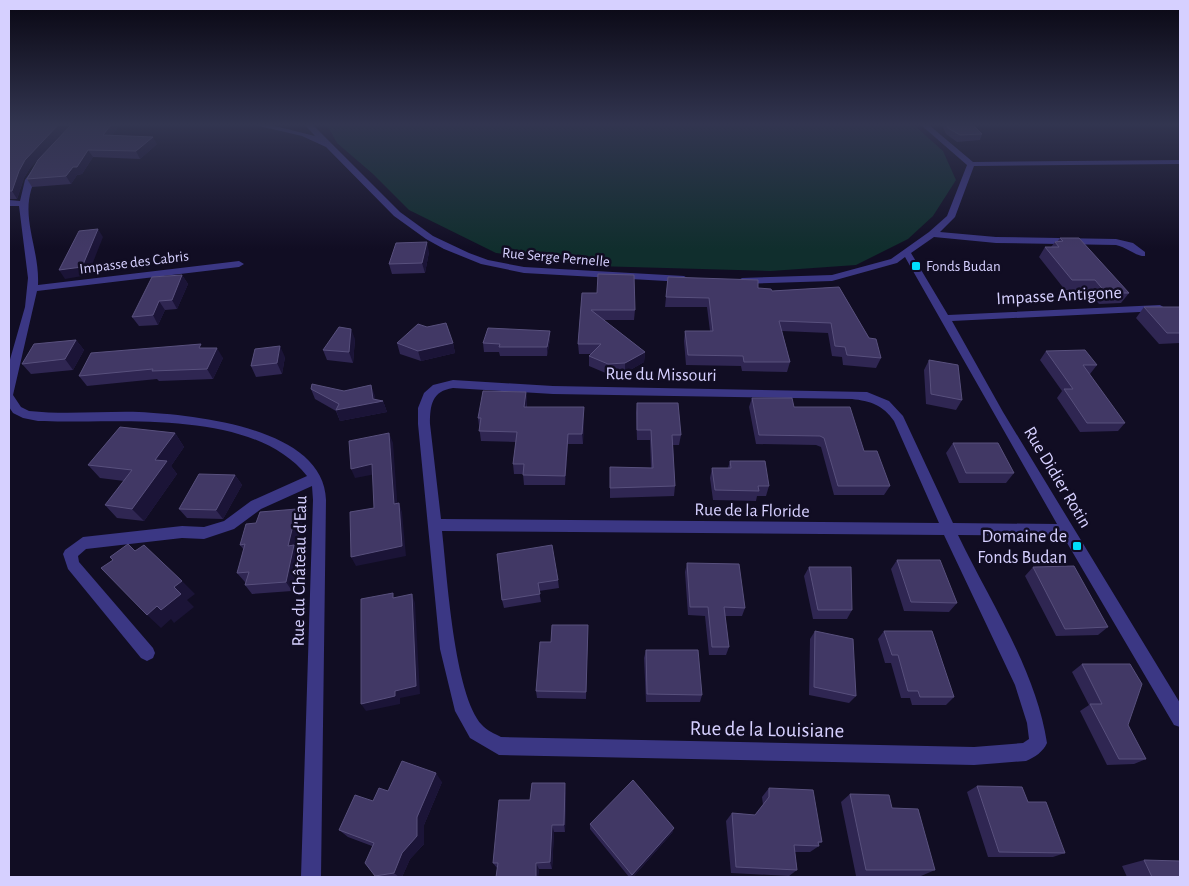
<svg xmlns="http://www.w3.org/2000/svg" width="1189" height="886" viewBox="0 0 1189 886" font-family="'Alegreya Sans',sans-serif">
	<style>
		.green { fill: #102e2d }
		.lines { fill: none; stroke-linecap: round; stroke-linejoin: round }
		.minor { fill: #3b3784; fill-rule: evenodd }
		.wall { fill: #2f2652 }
		.shaded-wall { fill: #1b1437 }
		.building { fill: #413865; stroke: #58507d }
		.poi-dot { fill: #00dffb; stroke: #110d23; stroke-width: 2 }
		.labels { text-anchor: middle; stroke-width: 5; stroke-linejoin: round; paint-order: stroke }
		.far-street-label { font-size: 15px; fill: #d6d0ff; stroke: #110d23 }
		.far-poi-label { font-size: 15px; fill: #d6d0ff; stroke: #110d23; text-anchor: start }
		.street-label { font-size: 18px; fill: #d6d0ff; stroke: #110d23 }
		.poi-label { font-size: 18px; fill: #d6d0ff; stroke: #110d23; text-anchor: end }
		.near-street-label { font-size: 21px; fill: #d6d0ff; stroke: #110d23 }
	</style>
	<rect width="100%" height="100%" fill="#110d23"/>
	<path class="green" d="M327 125H914L943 151 956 180 933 216 908 239 856 265 771 271 594 266 496 253 409 210 373 174 337 143Z"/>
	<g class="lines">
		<path class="minor" d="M255 125H271L315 136 305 125H313L400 212 433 236 469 253 488 260 524 267 684 276 689 279 684 282 524 273 481 264 444 249 426 239 394 216 326 147 302 136Z
			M921 125H929L973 162 1180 160V164L974 166 955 217 940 232 996 237 1116 239 1133 243 1145 252V256C1137 257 1126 247 1116 245L996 243 934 237 911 253 948 315 1160 305 1165 308 1160 311 952 321 1003 412 1180 703V727L1174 725 1063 536 958 535C990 602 1036 670 1047 743 1043 752 1035 757 1026 761L974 765 499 755 470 738 455 711 440 649 418 424V408L424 393 433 385 453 380 553 386 867 392 889 401 903 416 953 523 1057 524 905 257 897 263 832 281 742 284 737 281 742 278 832 275 891 259 929 232 947 216 967 165ZM453 388 553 394 852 399C870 401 883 405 894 421L939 523 441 519 430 424C430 405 432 391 453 388ZM442 531 944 535 1015 685 1027 723 1029 739 1023 743 974 747 501 737C495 734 486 730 482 725 454 695 447 574 442 531Z
			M35 166 42 168C13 209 40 242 38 285L239 261 244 264 239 267 37 291 13 395 21 407 29 411C66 415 103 411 139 412 194 415 324 427 326 500L321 877H301L313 500 312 486 261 509 234 529 204 539 182 538 86 549 78 556 79 562 153 648 155 653 153 658 147 661 141 658 68 569 63 554 65 550 83 537 182 526 204 527 224 521 251 501 307 476C252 407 118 424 38 421L23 418 13 413 9 407V363L25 307 28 278 19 206H9V200L20 201 25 180Z"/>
	</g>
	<path class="wall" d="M9 125H70L30 168 24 178 17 199H9Z
		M71 125H120L112 135 157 144 140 159 93 157 82 174 77 175 71 184 32 187 27 179Z
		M942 125H973L982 134 980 140 957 142 946 134Z
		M1060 238 1129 293 1121 303 1099 304 1088 291 1065 290 1039 257 1045 247H1051L1055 242H1057Z
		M429 252 425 273 392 274 389 264Z
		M182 275 188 284 177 309 165 310 158 325 139 326 132 317Z
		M668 277 758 288 772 291 839 287 881 358 876 368 843 365 842 357 832 356 828 333 782 331 790 362 787 372 742 371 741 366 686 365 684 341 685 331H710L707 307H665Z
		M582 293 635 310 634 320H604L645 352 644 362 625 373 608 374 589 366V356L592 354H579L578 344Z
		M1144 307H1180V343L1159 344 1136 318Z
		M355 339 353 363 327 360 323 350Z
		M550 339 547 356H500L499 352H484L483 343Z
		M76 340 84 350 73 370 31 374 22 364Z
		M397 343H453L455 353 421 361 400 354Z
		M204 348 223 358 213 379 159 381 157 379 87 386 79 376Z
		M1046 351 1097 365 1090 374H1089L1125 423 1118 431 1080 432 1057 398 1062 391 1040 360Z
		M285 357 282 374 256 377 251 366Z
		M929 360 962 400 956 410 926 404 924 370Z
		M371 385 375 400 383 401 387 412 340 421 336 411 315 399 311 389 344 391Z
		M526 392 527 402V407H584L583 444H568L565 485H524L523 474H514L513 464 516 442 481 441 478 418Z
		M752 398 794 407 864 451 890 486 884 495H834L821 447 816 445 756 444 749 407Z
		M637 403 681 435 679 445H673L675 486 674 496 610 498V467L651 468 650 440H637L636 413Z
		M175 433 184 447 171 466 177 474 144 521 117 518 105 505 124 481 100 478 88 465Z
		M953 443 1014 473 1006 483H959L946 453Z
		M730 461 769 486 766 496H757L756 501 713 500 710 478 712 468H728Z
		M235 475 242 485 223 519 187 518 179 509Z
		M297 509 303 519 296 548 300 555 292 591 252 594 245 585 246 582H245L237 573 244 550 240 545 256 523Z
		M497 554 558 580 559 588 539 591 541 602 504 608 502 600Z
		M897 560 957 603 949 612 904 611 891 569Z
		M687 563 745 608 742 616H725L729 647 726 655H709L705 616 688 615 685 572Z
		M809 567 852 610 847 619H813L804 576Z
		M1033 567 1108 627 1098 635 1056 636 1025 576Z
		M588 625 586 699 537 698 536 691 551 642Z
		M815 631 856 696 849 703 809 695 810 639Z
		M884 631 954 697 946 705H912L910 698H901L891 663H885L878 639Z
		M646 650 702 695 700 702H646L644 658Z
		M1082 664 1128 725 1146 759 1134 764 1107 765 1080 711 1089 705 1072 672Z
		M442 782 424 825V844L410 859 402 877H377L375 876 372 846 348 837 339 830 373 801 388 791Z
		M977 786 1028 802 1065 853 1053 857H988L967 792Z
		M769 788 822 842 818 844 819 846 810 852H795L797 870 789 876 731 873 726 821 732 813 755 815 763 805 762 797Z
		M566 792 565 832H554L552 869H539L538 877H496L497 868 493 863 530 800Z
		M850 794 892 808 935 870 921 876H856L841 802Z
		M590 824 674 828 672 833 633 877H629L590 829Z
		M1144 860 1180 877H1127L1122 866Z"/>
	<path class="shaded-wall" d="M58 125H70L30 168 24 178 17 199 12 191 19 171 25 160Z
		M111 125H120L107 142 103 135Z
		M153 137 157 144 140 159 136 151Z
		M88 150 93 157 82 174 77 175 71 184 66 176 73 167Z
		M98 229 103 237 88 275 65 279 59 270Z
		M427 242 429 252 425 273 422 263Z
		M182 275 188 284 177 309 172 300Z
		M159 301 165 310 158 325 153 315Z
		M351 329 355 339 353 363 349 352Z
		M550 331V339L547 356V347Z
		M76 340 84 350 73 370 65 359Z
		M453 343 455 353 421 361 418 351Z
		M280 346 285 357 282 374 277 363Z
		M217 348 223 358 213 379 207 369Z
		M645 352 644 362 625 373V363Z
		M371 385 375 396 376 403 383 401 387 412 340 421 336 410 373 399Z
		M526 392 527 402 525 417 524 407Z
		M584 407V417L583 444 582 434Z
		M175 433 184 447 171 466 177 474 144 521 132 509 155 460Z
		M389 433 393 443 398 513 394 504Z
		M568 434V444L565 485V476Z
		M372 464 376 474 355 478 351 469Z
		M235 475 242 485 223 519 216 510Z
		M399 503 402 512 406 556 356 566 351 557Z
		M297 509 303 519 296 548 300 555 292 591 286 582 288 546Z
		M182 581 195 594 187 600 194 607 174 623 171 619 161 628 147 615 174 587Z
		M412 594 415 603 420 694 400 698V704L366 711 361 704 395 691Z
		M436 773 442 782 424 825V844L410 859 402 877H399L394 873Z
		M565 783 566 792 565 832 564 825Z
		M552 825 554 832 552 869 550 862Z
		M674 828 672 833 633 877H631L632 875Z
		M536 863 539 869 538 877H536Z"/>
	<path class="building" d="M9 125H58L25 160 19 171 12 191H9Z
		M71 125H111L103 135 153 137 136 151 88 150 77 167H73L66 176 27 179 38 160Z
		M947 125H973L982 134 960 135 948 128Z
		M98 229 82 267 59 270 79 231Z
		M1060 238H1079L1129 293H1106L1095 280H1072L1045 247H1059L1055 242 1063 241Z
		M427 242 422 263 389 264 396 243Z
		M598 274 634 275 635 310H591L645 352 625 363 608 364 589 356 601 344H578L582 293H597Z
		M182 275 172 300 159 301 153 315 132 317 152 277Z
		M668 277 758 280V288L771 289 772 291 839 287 869 338 876 339 881 358 847 355 845 347 835 346 831 323 779 321 790 362H744L743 356 688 355 685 331H713L709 298 666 297Z
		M1144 307H1180V333H1167Z
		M446 323 453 343 418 351 397 343 418 324 427 327Z
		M339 327 351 329 349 352 323 350Z
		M488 328 550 331 547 347H499L500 344 483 343Z
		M76 340 65 359 22 364 34 344Z
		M201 344 199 348H217L207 369 152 371 153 369 79 376 91 353Z
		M280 346 277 363 251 366 255 349Z
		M1085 350 1097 365H1083L1125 423H1087L1064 389H1073L1046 351Z
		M929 360 958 365 962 400 931 394Z
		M312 384 344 391 371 385 373 399 383 401 336 410 339 404 311 389Z
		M483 391 526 392 524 407H584L582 434H568L565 476 523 475 524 464H513L517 432 479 431 481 418H478Z
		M752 398H792L794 407H850L864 451H877L890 486H838L824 438 820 436 759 435Z
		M637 403H678L681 435H672L675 486 610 488V467L653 468 651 430H637Z
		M120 427 175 433 155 460 167 461 132 509 105 505 132 470 88 465Z
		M389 433 394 504 399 503 402 546 351 557 350 512 374 508 372 464 351 469 349 441Z
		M953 443H998L1014 473H966Z
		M730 461H765L769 486H758L759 491 715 490 712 468H731Z
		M199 474 235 475 216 510 179 509Z
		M297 509 288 546 294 545 286 582 245 585 249 572 237 573 245 544 240 545 246 524 256 523 260 512Z
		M128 544 135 551 144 545 182 581 174 587 181 594 161 610 157 606 147 615 101 568 113 560 110 557Z
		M552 545 558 580 538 583 540 594 502 600 497 554Z
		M897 560H940L957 603 911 602Z
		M687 563 739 564 745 608 724 607 729 647H712L708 607H690Z
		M1074 566 1108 627 1065 629 1033 567Z
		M809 567H851L852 610H818Z
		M393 593V598L412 594 416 686 395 691V696L361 704V599Z
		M552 625H588L586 692 536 691 540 642H551Z
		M815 631 853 639 856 696 814 687Z
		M884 631H932L954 697H920L918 691H908L898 655H892Z
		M646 650H698L702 695 647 694Z
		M1082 664H1130L1142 684 1128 725 1146 759H1119L1090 704H1102Z
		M402 761 436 773 417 817V836L402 853 394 873 375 876 365 863 374 843 339 830 355 795 373 801 379 788 388 791Z
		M633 780 674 828 632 875 590 824Z
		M532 783H565L564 825H552L550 862 536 863V877H496L498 863H493L499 800H530Z
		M977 786 1022 787 1028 802H1046L1065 853 999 852Z
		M769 788 813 790 822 842H818L819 846 794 845 797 870 736 867 732 813 755 815 769 797Z
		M850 794 889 795 892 808 918 809 935 870H866Z
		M1144 860 1180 861V877H1152Z"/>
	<linearGradient id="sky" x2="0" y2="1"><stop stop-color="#090713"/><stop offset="0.5" stop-color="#323550"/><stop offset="1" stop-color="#323550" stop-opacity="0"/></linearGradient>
	<rect width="1189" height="249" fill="url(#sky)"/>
	<g class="poi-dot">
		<rect x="911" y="261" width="10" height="10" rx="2.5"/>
		<rect x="1072" y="541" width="10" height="10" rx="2.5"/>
	</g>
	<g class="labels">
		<g class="far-street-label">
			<text transform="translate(556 257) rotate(5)" y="5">Rue Serge Pernelle</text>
			<text transform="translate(134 262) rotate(-7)" y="5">Impasse des Cabris</text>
		</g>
		<g class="far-poi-label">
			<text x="926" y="271">Fonds Budan</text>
		</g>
		<g class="street-label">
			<text transform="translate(1059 295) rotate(-3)" y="6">Impasse Antigone</text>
			<text transform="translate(661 374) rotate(1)" y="6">Rue du Missouri</text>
			<text transform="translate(1058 477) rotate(59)" y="6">Rue Didier Rotin</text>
			<text transform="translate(752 510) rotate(1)" y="6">Rue de la Floride</text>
			<text transform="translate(299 571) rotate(-89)" y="6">Rue du Château d'Eau</text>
		</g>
		<g class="poi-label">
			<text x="1067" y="542">Domaine de<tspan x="1067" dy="21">Fonds Budan</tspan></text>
		</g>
		<g class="near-street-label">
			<text transform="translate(767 729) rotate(1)" y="7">Rue de la Louisiane</text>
		</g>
	</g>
	<rect width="1189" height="886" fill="none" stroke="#d6d0ff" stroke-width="20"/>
</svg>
